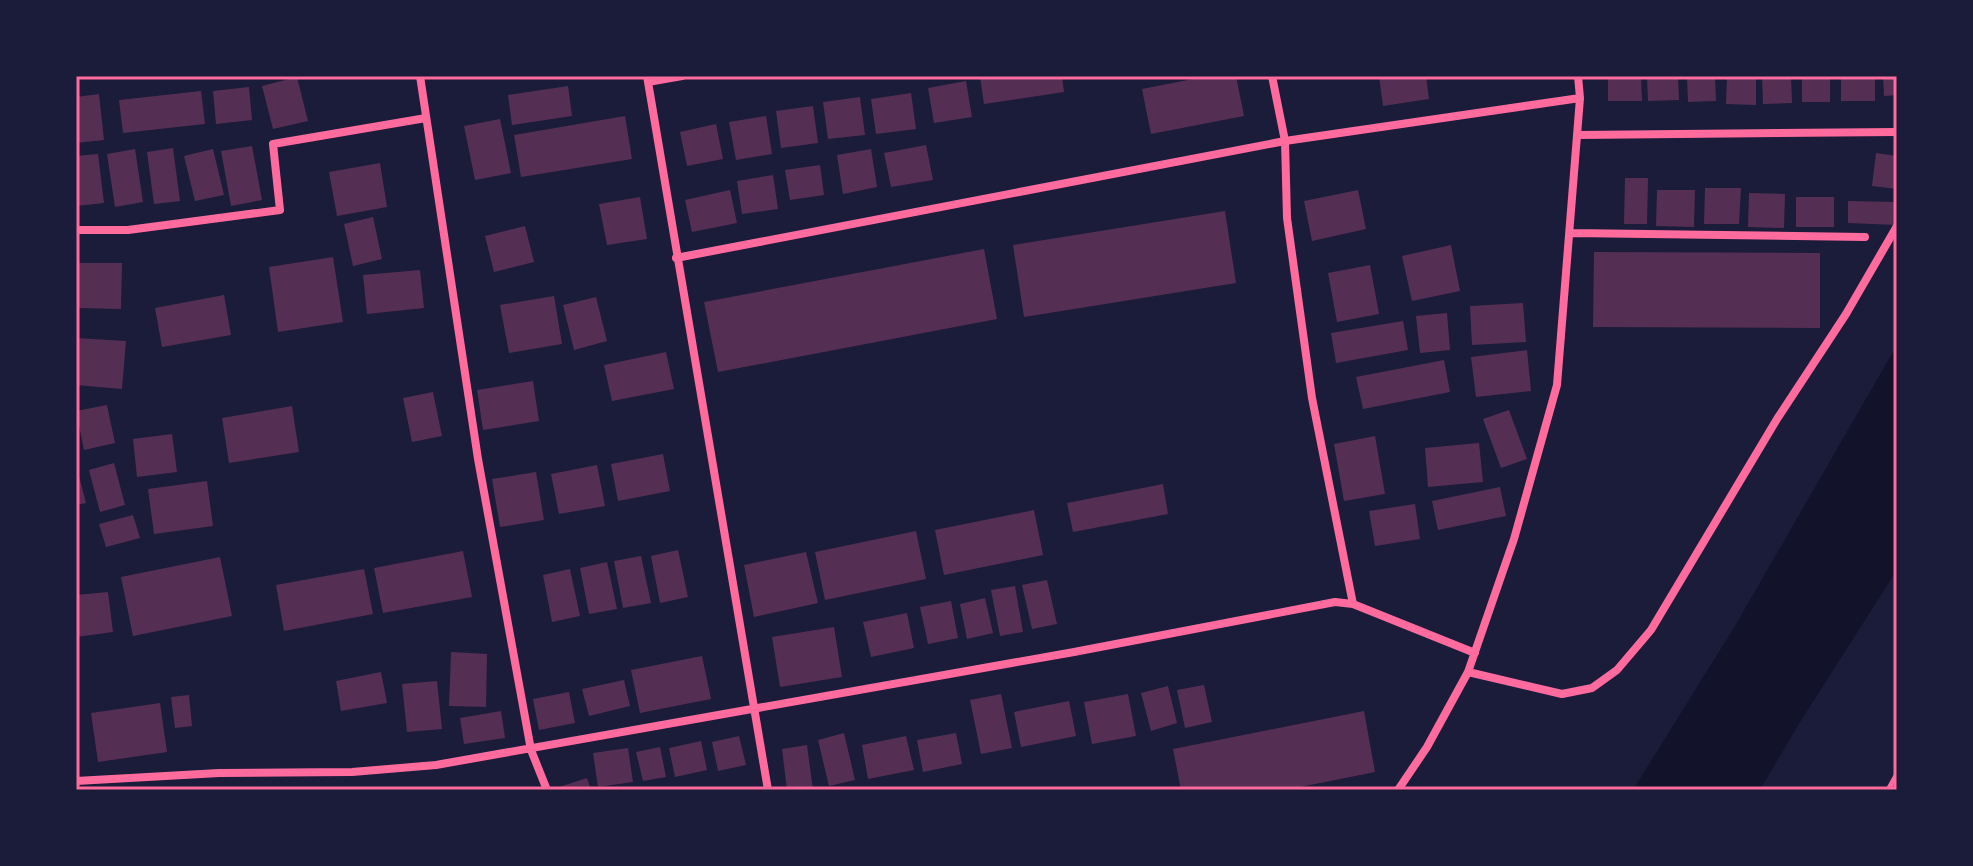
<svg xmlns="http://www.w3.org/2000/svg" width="1973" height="866" viewBox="0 0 1973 866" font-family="'Work Sans',sans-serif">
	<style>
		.water { fill: #12122b }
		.building { fill: #542f53 }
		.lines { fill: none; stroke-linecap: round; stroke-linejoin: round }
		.path { stroke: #ff6b9d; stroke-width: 5 }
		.minor { stroke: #ff6b9d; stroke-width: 8 }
		.neatline { fill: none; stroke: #ff6b9d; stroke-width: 3 }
	</style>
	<rect width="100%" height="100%" fill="#1b1b3a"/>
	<path class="water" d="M1897 345V570L1800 722 1760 790H1633L1735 626Z"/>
	<path class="building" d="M980 76H1062L1064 92 984 104Z
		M1208 76H1236L1244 116 1151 134 1142 89Z
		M1379 76H1426L1429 99 1383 106Z
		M1608 76H1641L1642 101H1608Z
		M1647 76H1678L1679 100 1648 101Z
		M1687 76H1715L1716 101 1688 102Z
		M1727 76H1756V105L1726 104Z
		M1762 76H1791L1792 103 1763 104Z
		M1802 76H1830V102H1802Z
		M1841 76H1875V101H1841Z
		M1883 76H1897V95L1884 96Z
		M297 77 308 121 273 129 262 86Z
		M966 81 972 117 934 123 928 88Z
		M568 86 572 116 512 125 508 95Z
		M249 87 252 120 216 124 213 91Z
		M201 91 205 124 123 133 119 100Z
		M911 93 916 129 876 134 871 99Z
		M99 94 104 140 76 143V97Z
		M860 97 865 135 828 139 823 102Z
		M813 106 818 143 781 148 776 111Z
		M625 116 632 159 521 177 514 135Z
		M766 116 772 154 736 160 729 122Z
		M500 119 511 173 475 180 464 126Z
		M716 124 723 159 687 166 680 132Z
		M926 145 933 180 891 187 884 153Z
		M252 146 262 200 231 206 221 151Z
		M173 148 180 201 154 204 147 152Z
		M135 149 143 202 115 207 107 154Z
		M213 149 224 195 195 201 184 156Z
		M871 149 877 187 843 194 837 155Z
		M1876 153 1897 156V189L1872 186Z
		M98 154 104 203 76 206V156Z
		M380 163 387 207 337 216 329 172Z
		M820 165 824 195 790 200 785 170Z
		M773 175 778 209 742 214 737 181Z
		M1625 178H1648L1647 224H1624Z
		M1705 188H1741L1739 224H1704Z
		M730 190 737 223 692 232 685 200Z
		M1358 190 1366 229 1312 241 1304 201Z
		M1657 190H1695L1694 227 1656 226Z
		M1749 193 1785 194 1784 228 1748 227Z
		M640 197 647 239 607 245 599 204Z
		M1796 197H1834V227H1796Z
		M1848 201 1897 202V225L1848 223Z
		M1225 211 1236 283 1024 317 1013 245Z
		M373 217 382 259 353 266 344 224Z
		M525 226 534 262 494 272 485 236Z
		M1451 245 1460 291 1412 301 1402 256Z
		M984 249 997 319 718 372 704 302Z
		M1594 252 1820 253V328L1593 327Z
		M333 257 343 322 278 332 269 267Z
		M79 263H122L121 309 78 308Z
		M1370 265 1379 314 1337 322 1328 273Z
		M420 270 424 308 367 314 363 275Z
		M224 295 231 335 162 347 155 308Z
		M554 296 562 344 509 353 500 305Z
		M596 297 607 341 574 350 563 305Z
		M1523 303 1526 342 1472 345 1470 306Z
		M1447 313 1450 350 1420 353 1416 316Z
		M1403 321 1408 350 1336 363 1331 333Z
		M76 338 126 341 122 389 76 385Z
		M1527 350 1531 391 1476 397 1471 357Z
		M666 352 674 389 612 401 604 365Z
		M1444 360 1450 392 1363 409 1356 377Z
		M533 381 539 421 483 430 477 390Z
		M433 392 442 436 412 442 403 398Z
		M107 405 115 443 84 450 76 411Z
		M292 406 299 452 229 463 222 418Z
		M1509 410 1527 459 1501 468 1483 419Z
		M172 434 177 472 137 477 133 439Z
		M1375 436 1385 494 1344 501 1334 444Z
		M1479 443 1483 482 1428 487 1425 448Z
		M663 454 670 491 618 501 611 464Z
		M114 463 125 505 100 512 89 470Z
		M76 464 86 503 76 505Z
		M597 465 605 506 559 514 551 474Z
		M536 472 544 520 500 527 492 479Z
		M207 481 213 526 154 534 148 489Z
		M1163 484 1168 514 1073 532 1067 503Z
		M1500 487 1506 516 1438 530 1432 501Z
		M1415 504 1420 539 1375 546 1369 511Z
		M1034 510 1043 555 944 575 935 530Z
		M133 515 140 538 106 547 99 524Z
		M916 531 926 579 825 600 815 552Z
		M678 550 688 597 660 603 651 556Z
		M463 551 472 597 383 613 374 568Z
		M806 552 818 603 754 617 744 565Z
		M641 556 651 603 623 608 614 561Z
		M220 557 232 616 133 636 121 577Z
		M607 562 617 609 589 614 580 568Z
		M364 569 373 614 284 631 276 585Z
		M570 569 580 616 552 622 543 575Z
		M1047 580 1057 624 1032 629 1022 585Z
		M1015 586 1023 632 1000 636 991 590Z
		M108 592 113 632 76 637V595Z
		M985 598 993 633 967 639 960 604Z
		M951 601 958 638 928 644 920 607Z
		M907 613 914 648 871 657 863 622Z
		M834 627 842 677 780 687 772 637Z
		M451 652 487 654 486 707 449 706Z
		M702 656 711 699 640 713 631 670Z
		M381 672 387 703 341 711 336 681Z
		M624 680 630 706 589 716 582 689Z
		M437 681 442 729 407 732 402 684Z
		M1204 685 1212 722 1185 728 1177 690Z
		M1168 686 1177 723 1151 731 1141 693Z
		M569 692 575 723 539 730 533 699Z
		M1001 694 1012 748 981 754 970 700Z
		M1128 694 1136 736 1092 744 1084 702Z
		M189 695 192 726 175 728 171 697Z
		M1069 701 1076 736 1021 747 1014 712Z
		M160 703 167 752 98 762 91 713Z
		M501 711 505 738 464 744 460 718Z
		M1364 711 1375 772 1285 790H1181L1173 749Z
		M844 733 855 780 829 786 818 740Z
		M956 733 962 764 923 772 917 740Z
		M739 736 746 765 718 771 712 742Z
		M906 736 914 770 868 779 862 745Z
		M701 741 707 770 675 777 669 748Z
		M807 745 813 790H787L782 749Z
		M660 747 666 777 643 781 636 752Z
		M628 748 633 782 598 787 593 753Z
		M587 778 591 790H560L559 787Z"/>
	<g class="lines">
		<path class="path" d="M1888 790 1897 774"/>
		<path class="minor" d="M420 76 478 459 531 750 547 790
			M647 76 768 790
			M1272 76 1285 141 1287 218 1312 398 1353 604
			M648 82 682 76
			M1577 135 1896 132
			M76 230H128L280 210 273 144 426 118
			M1571 233 1865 237
			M676 258 1285 141 1580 98
			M1468 672 1562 694 1592 688 1617 670 1651 630 1777 419 1846 314 1897 226
			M76 781 219 773 352 772 436 765 1074 652 1335 602 1353 604 1475 653
			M1398 790 1427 747 1468 672 1514 539 1557 385 1580 98 1578 76"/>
	</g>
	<rect width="1973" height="866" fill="none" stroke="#1b1b3a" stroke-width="156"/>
	<rect x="78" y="78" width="1817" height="710" class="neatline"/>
</svg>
